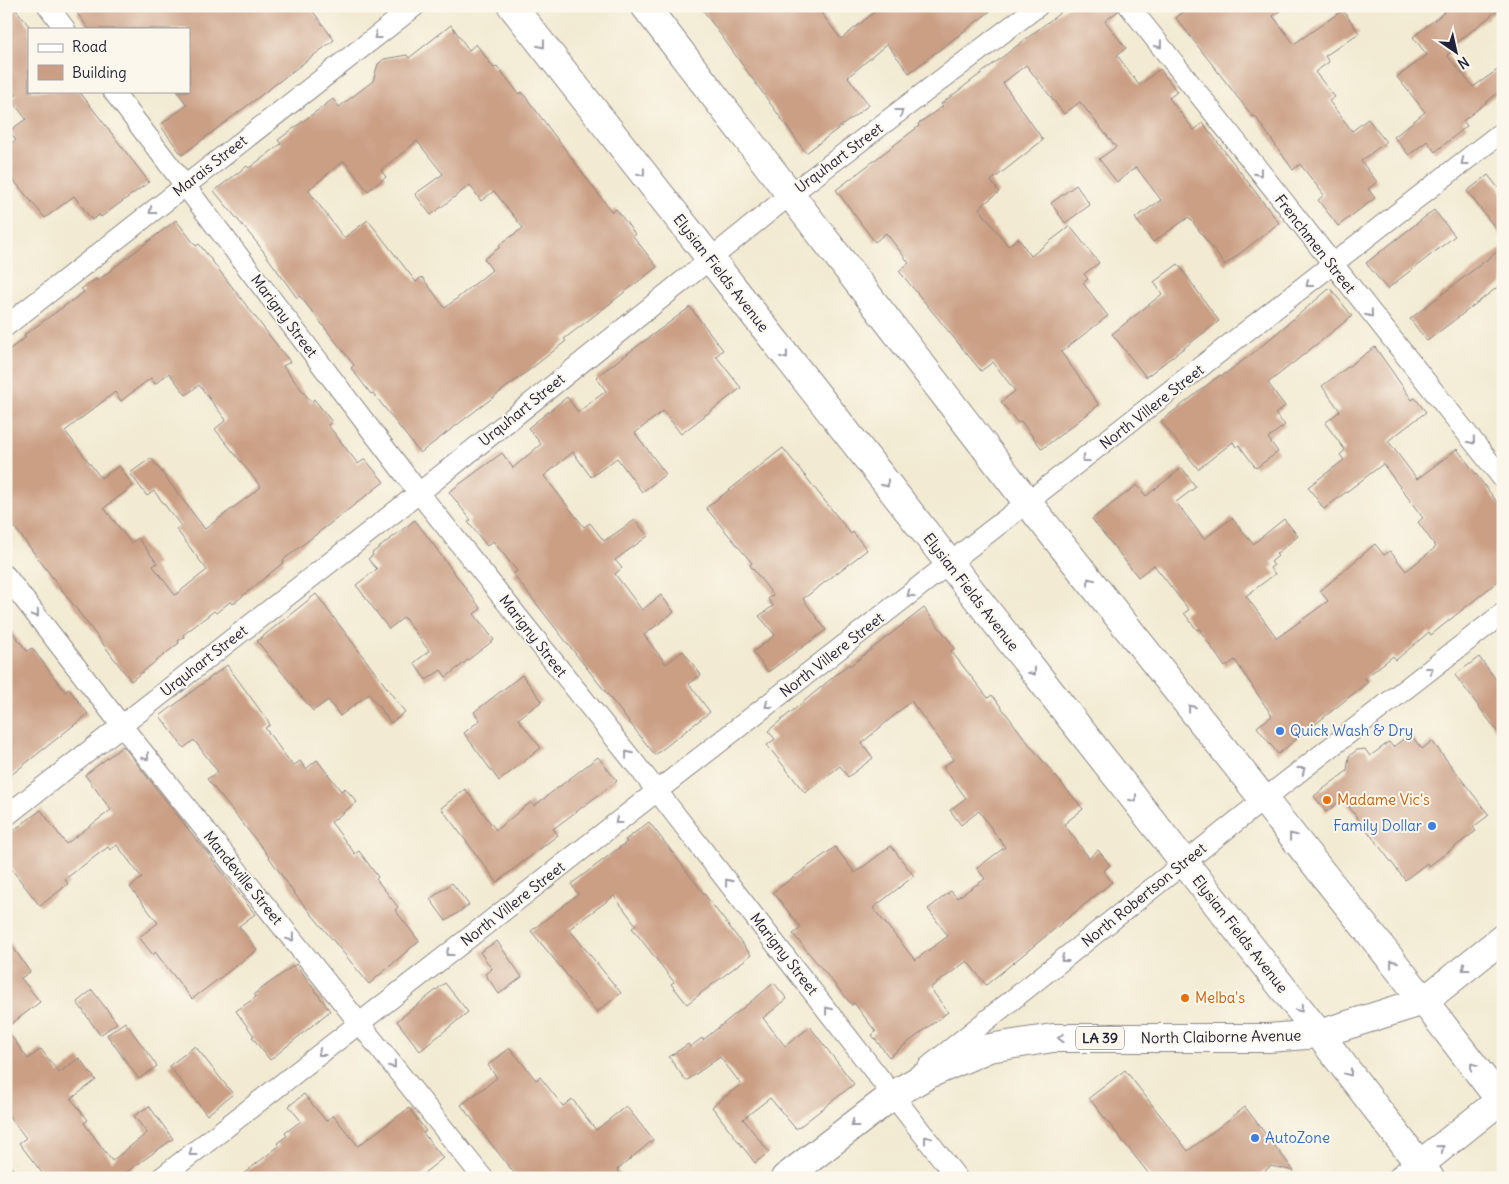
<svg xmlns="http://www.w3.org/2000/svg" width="1509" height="1184" viewBox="0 0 1509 1184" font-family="Delius,sans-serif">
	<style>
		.building { fill: #ca9f84; fill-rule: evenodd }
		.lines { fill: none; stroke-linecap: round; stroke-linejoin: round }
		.street-casing { stroke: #8a8686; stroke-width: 22 }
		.secondary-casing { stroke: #8a8686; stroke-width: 30 }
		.primary-casing { stroke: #8a8686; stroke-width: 30 }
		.street { stroke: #fff; stroke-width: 20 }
		.secondary { stroke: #fff; stroke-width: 28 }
		.primary { stroke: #fff; stroke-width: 28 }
		.oneway { stroke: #9c9ca7 }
		.shop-dot { fill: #3f7fe0; stroke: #fbf7ec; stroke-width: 2 }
		.food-dot { fill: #e8710a; stroke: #fbf7ec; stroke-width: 2 }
		.labels { text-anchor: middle; stroke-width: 4; stroke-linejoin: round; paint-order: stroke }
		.shield { fill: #fbf7ec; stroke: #636270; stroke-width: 1 }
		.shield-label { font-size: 14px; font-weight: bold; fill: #22223b }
		.street-label { font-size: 15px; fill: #22223b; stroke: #fbf7ec }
		.shop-label { font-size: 15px; fill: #366cbe; stroke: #fbf7ec; text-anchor: start }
		.food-label { font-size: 15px; fill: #c56008; stroke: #fbf7ec; text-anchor: start }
	</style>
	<rect width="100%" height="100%" fill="#fbf7ec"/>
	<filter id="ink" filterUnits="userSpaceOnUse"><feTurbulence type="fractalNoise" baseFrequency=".02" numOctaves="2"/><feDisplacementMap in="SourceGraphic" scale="10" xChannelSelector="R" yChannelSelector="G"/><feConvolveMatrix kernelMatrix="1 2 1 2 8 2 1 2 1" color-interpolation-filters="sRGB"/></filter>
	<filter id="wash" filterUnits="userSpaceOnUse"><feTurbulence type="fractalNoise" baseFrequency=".0096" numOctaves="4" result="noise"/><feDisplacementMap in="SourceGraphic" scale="20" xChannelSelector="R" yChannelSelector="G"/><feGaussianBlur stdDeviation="1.12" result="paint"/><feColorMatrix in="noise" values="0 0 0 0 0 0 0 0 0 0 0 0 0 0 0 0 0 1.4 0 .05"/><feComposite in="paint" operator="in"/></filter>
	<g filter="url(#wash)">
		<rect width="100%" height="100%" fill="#f2ead2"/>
		<g id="blocks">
			<path class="building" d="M6 6H13L29 26V91H79L149 182 101 217 99 215 92 220 74 196 45 218 6 171V147L16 140 9 131 26 119 11 99 17 95 6 81Z
				M86 6H309L334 40 182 155 160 125 187 105 177 91H189V29H89L77 13Z
				M700 6H816L841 39 882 6H997L909 73 887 44 848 77 869 105 806 153Z
				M1069 6H1117L1118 11 1105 21 1126 48 1117 55 1139 85 1160 69 1177 92 1169 98 1194 130 1203 123 1279 223 1225 265 1189 217 1153 242 1135 218 1161 200 1136 167 1117 182 1099 159 1116 147 1080 102 1064 114 1026 65 1003 83 1043 140 991 181 999 192 979 208 1008 246 1018 238 1031 256 1070 226 1099 263 1084 274 1088 279 1083 283 1108 316 1061 352 1099 405 1042 449 1021 421 1018 423 1001 402 1015 391 993 362 981 371 899 271 909 263 886 233 875 242 836 190 919 126 918 124 943 106 941 104Z
				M1191 6H1286L1273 16 1294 44 1343 10 1359 33 1325 56 1329 62 1315 72 1335 97 1329 101 1352 131 1368 119 1386 142 1361 161 1377 182 1368 189 1375 198 1338 226 1318 200 1324 195 1300 164 1293 170 1255 116 1253 117 1176 18Z
				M1452 6H1503L1454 45 1456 48 1447 55 1473 87 1503 66V89L1463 121 1467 126 1435 152 1427 141 1409 155 1394 137 1425 112 1397 77 1427 55 1413 37Z
				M451 25 469 50 476 44 494 68 497 66 519 94 522 92 612 212 616 209 635 234 633 236 657 267 564 339 566 341 537 364 420 453 373 393 371 394 351 368 354 365 300 296 297 298 258 244 214 191 247 166 249 168 281 144 278 140 333 99 339 107 373 81 378 64 384 59 407 55 409 58ZM417 141 443 174 415 194 431 215 470 185 481 201 494 191 523 228 499 245 500 247 484 259 492 270 445 308 422 277 416 282 368 220 344 238 308 190 344 161 368 191 386 177 381 170Z
				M1488 175 1503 194V238L1467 191Z
				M1076 185 1090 205 1065 223 1051 203Z
				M1434 210 1455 236 1387 289 1366 263Z
				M176 220 196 246 199 244 290 362 283 366 311 402 314 399 332 422 328 425 358 464 365 459 384 482 283 560 284 562 233 604 231 601 216 613 214 611 183 635 184 637 178 641 179 643 131 681 6 516V352L26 337 24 335 84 292 81 289 96 279 97 281ZM169 373 186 395 199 385 226 420 215 429 261 487 205 529 151 458 130 473 147 496 154 491 181 526 176 529 207 570 175 595 153 566 157 563 138 538 131 543 104 508 133 486 119 466 101 478 65 431 115 392 121 401 151 378 155 384Z
				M1503 247V283L1427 341 1410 319Z
				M1178 264 1219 321 1146 377 1112 334 1162 294 1154 282Z
				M1330 288 1352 316 1268 383 1285 406 1275 414 1285 425 1268 438 1278 452 1256 468 1239 445 1236 447 1233 442 1198 469 1161 421 1220 375 1222 376 1252 354Z
				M690 307 723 350 716 356 741 388 681 434 663 411 635 433 666 474 642 492 617 458 591 477 573 452 544 476 584 527 590 523 604 541 635 520 648 536 615 560 622 568 615 574 642 610 661 595 674 612 644 635 666 664 683 651 701 675 689 684 710 712 655 755 513 574 517 571 493 541 487 546 468 522 471 520 449 492 502 453 513 468 541 444 528 428 567 397 578 412 606 391 596 377Z
				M1375 347 1412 400 1415 398 1426 412 1388 441 1417 479 1457 449 1503 510V577L1431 635 1429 632 1396 660 1393 656 1365 678 1368 682 1278 754 1257 727 1272 716 1235 660 1225 667 1199 629 1197 630 1184 613 1189 610 1154 565 1138 577 1092 519 1137 485 1146 496 1182 468 1196 487 1176 502 1204 539 1232 518 1253 544 1284 519 1298 536 1276 554 1278 556 1271 562 1274 565 1270 568 1275 574 1246 596 1277 638 1328 601 1320 591 1375 544 1384 555 1390 551 1406 571 1436 547 1418 522 1423 518 1383 464 1324 509 1308 487 1344 460 1340 455 1345 450 1325 423 1340 411 1322 386Z
				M783 448 851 534 853 532 867 550 803 599 826 630 768 672 753 652 775 635 759 616 773 606 768 599 773 595 750 565 752 563 706 508Z
				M415 520 481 609 474 614 494 640 446 677 441 670 426 680 414 663 429 651 404 617 389 629 356 585 377 569 368 559 373 555 372 553Z
				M316 594 405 712 391 723 369 694 340 716 328 700 313 711 257 641Z
				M924 608 955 648 951 651 988 698 992 695 1032 748 1083 809 1064 824 1089 858 1098 850 1110 865 1103 871 1112 882 986 985 967 961 930 988 948 1012 889 1057 872 1035 876 1032 854 1003 852 1005 793 934 801 928 773 892 835 847 855 873 891 846 914 876 873 908 915 960 948 936 928 909 951 891 957 898 985 879 977 868 1005 847 979 811 961 825 950 810 966 798 943 767 954 759 911 701 862 743 873 758 848 777 840 766 805 793 767 745 775 739 768 731 849 664 850 666Z
				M6 624 27 651 32 648 65 692 69 689 88 714 6 779Z
				M1479 657 1503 689V739L1455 675Z
				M227 665 268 721 270 725 265 728 293 766 300 761 306 769 317 760 341 791 345 788 357 802 331 822 355 854 359 851 378 877 376 879 398 907 395 910 419 941 369 984 294 893 264 850 207 779 218 772 194 740 184 748 160 716Z
				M522 675 542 701 518 719 541 748 499 781 464 733 480 720 474 712Z
				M1410 734 1422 749 1432 741 1489 815 1473 827 1476 831 1429 866 1427 863 1405 880 1343 799 1326 812 1314 796 1347 771 1349 756 1357 750 1365 749 1370 756 1389 742 1393 747Z
				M123 746 255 914 239 926 257 950 192 999 155 952 153 955 139 937 158 923 130 887 142 878 117 845 110 850 108 847 65 879 68 884 40 906 6 862V836L41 810 66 844 111 810 85 775Z
				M598 757 617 781 553 829 558 835 497 882 441 808 465 789 496 830 531 802 534 806Z
				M649 822 751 955 687 1004 671 984 674 982 632 928 636 925 614 896 569 929 621 993 597 1012 531 931 578 894 571 884 627 842 625 840Z
				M452 883 469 905 446 921 430 899Z
				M6 937 30 972 21 978 40 1002 6 1028Z
				M497 941 522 977 499 994 485 974 492 969 480 952Z
				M296 964 330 1011 270 1060 252 1037 254 1036 236 1011 256 997 254 994Z
				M445 983 468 1012 420 1051 397 1021Z
				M774 983 787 999 763 1018 785 1046 810 1027 854 1084 798 1128H795L770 1098 743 1119 769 1152 755 1163 712 1107 741 1084 720 1057 686 1081 669 1057 688 1044 690 1047 702 1038 703 1040Z
				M92 990 117 1023 100 1035 77 1002Z
				M125 1022 157 1066 139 1079 107 1035Z
				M6 1029 28 1059 41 1049 59 1073 79 1058 96 1080 71 1099 88 1120 84 1123 112 1161 147 1133 134 1116 149 1106 173 1139 121 1176 123 1178H46L19 1143 26 1138 6 1112Z
				M195 1046 233 1094 207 1115 169 1066Z
				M510 1048 536 1080 540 1077 563 1106 572 1099 596 1130 626 1106 653 1140 617 1170 623 1178H518L461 1105 497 1078 488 1065Z
				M1125 1070 1188 1151 1245 1107 1294 1171 1271 1166 1256 1178H1152L1089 1098Z
				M304 1094 326 1121 333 1115 358 1146 409 1108 426 1131 423 1133 443 1158 418 1178H238L279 1146 277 1143 287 1136 285 1133 301 1121 289 1106Z"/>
		</g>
	</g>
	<g filter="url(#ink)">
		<use href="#blocks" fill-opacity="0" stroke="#8a8686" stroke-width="1"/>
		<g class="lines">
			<defs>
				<path id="street" d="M48 6 65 29
					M1129 6 1503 479
					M113 91 419 493 657 791 957 1178
					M6 326 415 6
					M6 576 122 726 483 1178
					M6 816 419 493 791 194 1038 6
					M928 1067 1263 800 1503 613
					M6 1177V1178
					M161 1178 1503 131"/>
				<path id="secondary" d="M512 6 1319 1034 1430 1178
					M645 6 1028 503 1424 1001 1503 1104"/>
				<path id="primary" d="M785 1178 893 1095 927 1075 989 1048 1053 1038H1268L1319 1034 1424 1001 1503 938
					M1403 1178 1503 1098"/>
			</defs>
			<use href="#street" class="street-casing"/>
			<use href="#secondary" class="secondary-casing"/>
			<use href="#primary" class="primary-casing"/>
			<use href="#street" class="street"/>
			<use href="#secondary" class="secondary"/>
			<use href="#primary" class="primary"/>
		</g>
		<defs><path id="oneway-chevron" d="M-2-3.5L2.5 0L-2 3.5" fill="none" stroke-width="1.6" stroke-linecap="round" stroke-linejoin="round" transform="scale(1.25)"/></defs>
		<g class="oneway">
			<use href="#oneway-chevron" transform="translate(377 36) rotate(142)"/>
			<use href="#oneway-chevron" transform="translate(542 45) rotate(52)"/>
			<use href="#oneway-chevron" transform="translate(1159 45) rotate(52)"/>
			<use href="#oneway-chevron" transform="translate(900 112) rotate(-37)"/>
			<use href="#oneway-chevron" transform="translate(1464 162) rotate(142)"/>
			<use href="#oneway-chevron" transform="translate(642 173) rotate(52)"/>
			<use href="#oneway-chevron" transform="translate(1259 173) rotate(52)"/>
			<use href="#oneway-chevron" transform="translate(152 211) rotate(142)"/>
			<use href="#oneway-chevron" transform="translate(1309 284) rotate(142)"/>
			<use href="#oneway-chevron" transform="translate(1370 314) rotate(51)"/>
			<use href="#oneway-chevron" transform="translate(785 356) rotate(52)"/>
			<use href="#oneway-chevron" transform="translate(1472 441) rotate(51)"/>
			<use href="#oneway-chevron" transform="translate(1085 459) rotate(142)"/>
			<use href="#oneway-chevron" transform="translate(886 484) rotate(52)"/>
			<use href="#oneway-chevron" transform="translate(1090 581) rotate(-128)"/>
			<use href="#oneway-chevron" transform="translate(910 594) rotate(142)"/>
			<use href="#oneway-chevron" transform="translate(36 614) rotate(52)"/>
			<use href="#oneway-chevron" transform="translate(1430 670) rotate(-38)"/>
			<use href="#oneway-chevron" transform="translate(1033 672) rotate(52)"/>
			<use href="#oneway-chevron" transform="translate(768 705) rotate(142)"/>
			<use href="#oneway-chevron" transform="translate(1191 708) rotate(-128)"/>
			<use href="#oneway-chevron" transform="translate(628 754) rotate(-128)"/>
			<use href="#oneway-chevron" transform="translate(146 757) rotate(51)"/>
			<use href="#oneway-chevron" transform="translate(1302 770) rotate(-38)"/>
			<use href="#oneway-chevron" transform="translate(1134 799) rotate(52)"/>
			<use href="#oneway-chevron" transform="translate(618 821) rotate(142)"/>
			<use href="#oneway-chevron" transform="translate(1292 836) rotate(-129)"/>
			<use href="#oneway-chevron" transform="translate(728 882) rotate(-128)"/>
			<use href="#oneway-chevron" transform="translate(291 938) rotate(51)"/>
			<use href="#oneway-chevron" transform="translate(449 953) rotate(142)"/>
			<use href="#oneway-chevron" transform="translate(1064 959) rotate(142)"/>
			<use href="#oneway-chevron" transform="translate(1393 963) rotate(-128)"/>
			<use href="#oneway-chevron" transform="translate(1465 968) rotate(142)"/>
			<use href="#oneway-chevron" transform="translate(1300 1009) rotate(52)"/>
			<use href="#oneway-chevron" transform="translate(828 1010) rotate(-128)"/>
			<use href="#oneway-chevron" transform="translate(1061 1038) rotate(179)"/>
			<use href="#oneway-chevron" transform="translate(321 1053) rotate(142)"/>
			<use href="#oneway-chevron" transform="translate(393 1065) rotate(51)"/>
			<use href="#oneway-chevron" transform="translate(1473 1066) rotate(-127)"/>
			<use href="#oneway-chevron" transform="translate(1349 1073) rotate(53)"/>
			<use href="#oneway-chevron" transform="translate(854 1124) rotate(142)"/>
			<use href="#oneway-chevron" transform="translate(927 1139) rotate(-127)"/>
			<use href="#oneway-chevron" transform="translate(1441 1148) rotate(-39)"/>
			<use href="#oneway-chevron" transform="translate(192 1153) rotate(142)"/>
		</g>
	</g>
	<g class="shop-dot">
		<circle cx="1280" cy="731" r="5"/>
		<circle cx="1432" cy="826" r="5"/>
		<circle cx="1255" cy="1138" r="5"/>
	</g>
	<g class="food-dot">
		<circle cx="1327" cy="800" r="5"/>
		<circle cx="1185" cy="998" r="5"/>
	</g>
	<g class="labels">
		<rect class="shield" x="1076" y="1026.5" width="48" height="23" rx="4"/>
		<g class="shield-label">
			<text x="1100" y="1043">LA 39</text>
		</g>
		<g class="street-label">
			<text transform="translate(839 158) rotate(-37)" y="5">Urquhart Street</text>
			<text transform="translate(210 166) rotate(-38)" y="5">Marais Street</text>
			<text transform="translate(1315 244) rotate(52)" y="5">Frenchmen Street</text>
			<text transform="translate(721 273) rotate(52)" y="5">Elysian Fields Avenue</text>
			<text transform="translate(284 316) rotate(53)" y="5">Marigny Street</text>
			<text transform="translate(1152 407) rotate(-38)" y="5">North Villere Street</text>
			<text transform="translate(522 410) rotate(-39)" y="5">Urquhart Street</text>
			<text transform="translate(971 592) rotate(52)" y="5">Elysian Fields Avenue</text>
			<text transform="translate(533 636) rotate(52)" y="5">Marigny Street</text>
			<text transform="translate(832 655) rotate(-38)" y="5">North Villere Street</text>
			<text transform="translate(204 661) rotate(-38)" y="5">Urquhart Street</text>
			<text transform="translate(243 878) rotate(51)" y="5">Mandeville Street</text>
			<text transform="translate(1144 895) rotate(-39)" y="5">North Robertson Street</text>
			<text transform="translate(513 904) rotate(-38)" y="5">North Villere Street</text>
			<text transform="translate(1240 934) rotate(52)" y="5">Elysian Fields Avenue</text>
			<text transform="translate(784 954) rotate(52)" y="5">Marigny Street</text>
			<text transform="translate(1221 1037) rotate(-1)" y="5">North Claiborne Avenue</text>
		</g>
		<g class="shop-label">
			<text x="1290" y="736">Quick Wash &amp; Dry</text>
			<text x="1422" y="831" text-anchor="end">Family Dollar</text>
			<text x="1265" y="1143">AutoZone</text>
		</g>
		<g class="food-label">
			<text x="1337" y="805">Madame Vic's</text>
			<text x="1195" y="1003">Melba's</text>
		</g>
	</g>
	<rect width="1509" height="1184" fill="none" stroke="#fbf7ec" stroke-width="25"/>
	<rect x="28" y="28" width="162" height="65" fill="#fbf7ec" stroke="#a4a2a5"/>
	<rect x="38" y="44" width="25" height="8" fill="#ffffff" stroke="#a4a2a5"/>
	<text x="72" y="52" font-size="15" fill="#22223b">Road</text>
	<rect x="38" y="65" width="25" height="15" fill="#ca9f84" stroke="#a4a2a5"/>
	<text x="72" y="78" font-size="15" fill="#22223b">Building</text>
	<g transform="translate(1456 52) rotate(146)" stroke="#fbf7ec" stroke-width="4" paint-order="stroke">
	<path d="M0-4L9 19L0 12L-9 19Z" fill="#22223b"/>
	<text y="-8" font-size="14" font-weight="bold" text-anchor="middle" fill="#22223b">N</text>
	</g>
</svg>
